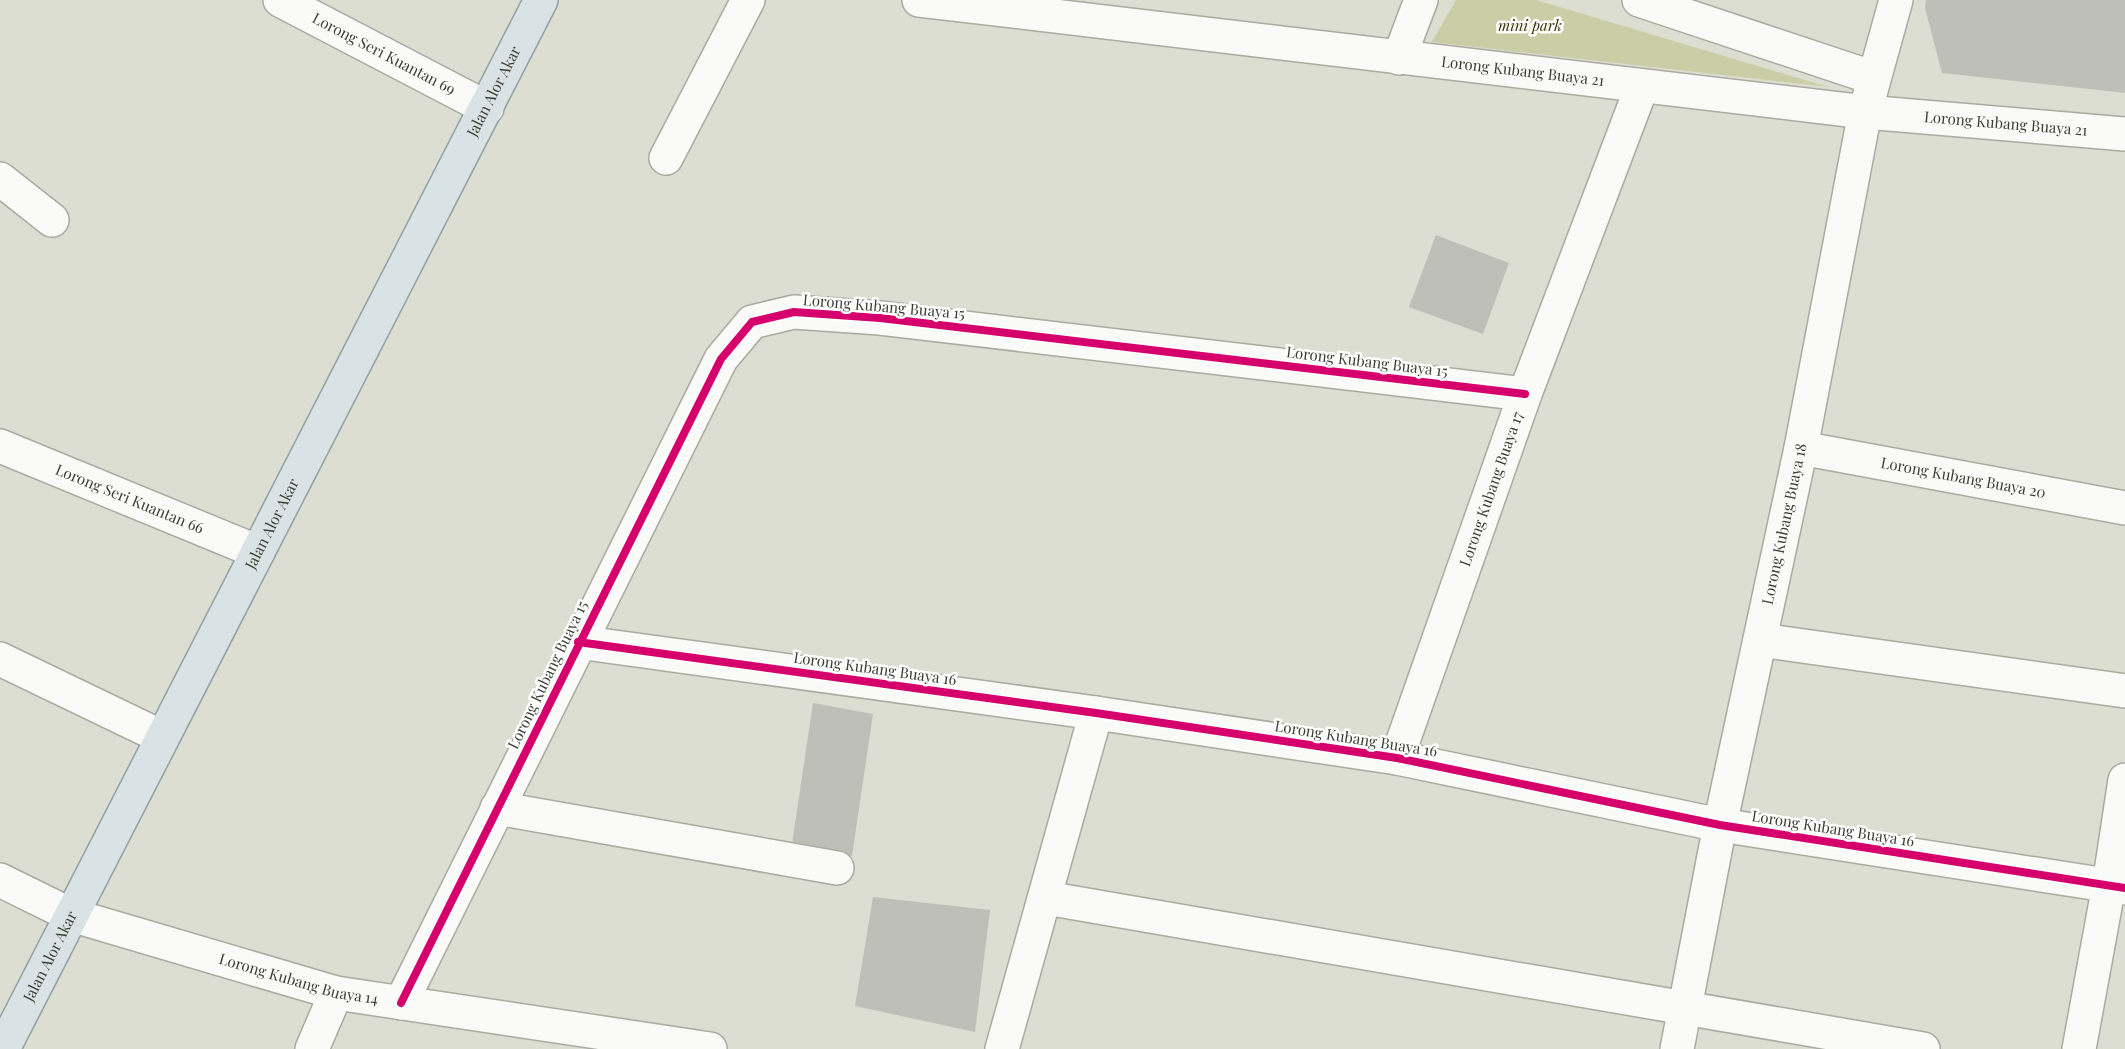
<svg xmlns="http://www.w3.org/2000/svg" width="2125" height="1049" viewBox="0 0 2125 1049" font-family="'Playfair Display',serif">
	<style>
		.green { fill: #cacea7 }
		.building { fill: #bebfb6 }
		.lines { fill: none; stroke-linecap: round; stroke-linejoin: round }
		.minor-casing { stroke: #a9aba1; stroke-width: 36 }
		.major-casing { stroke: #91a0a3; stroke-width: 36 }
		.minor { stroke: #fafaf8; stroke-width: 33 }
		.major { stroke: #d9e2e5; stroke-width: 33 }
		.cycleway-casing { stroke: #fff; stroke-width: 11 }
		.cycleway { stroke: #d6006c; stroke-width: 8 }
		.labels { text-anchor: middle; stroke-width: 5; stroke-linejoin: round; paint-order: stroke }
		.park-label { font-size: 15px; font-style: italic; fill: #313400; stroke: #fff }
		.street-label { font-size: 15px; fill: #3c3d34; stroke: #fff }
	</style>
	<rect width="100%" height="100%" fill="#dcded1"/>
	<path class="green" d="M1456 0H1536L1828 87 1432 42Z"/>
	<path class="building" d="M1926 0H2125V93L1942 73 1925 8Z
		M1436 235 1509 263 1483 334 1409 307Z
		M813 703 873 714 852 856 792 844Z
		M873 897 990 910 975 1032 855 1006Z"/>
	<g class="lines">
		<defs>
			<g id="minor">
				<path id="s1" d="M280 0 487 108"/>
				<path id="s2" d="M919 0 1865 112 2125 134"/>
				<path d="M1639 0 1874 78"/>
				<path d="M1399 58 1421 0"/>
				<path d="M666 158 748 0"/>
				<path d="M0 179 52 220"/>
				<path id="s3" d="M0 446 258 552"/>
				<path id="s4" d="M1801 448 2125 508"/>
				<path d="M1760 640 2125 691"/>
				<path d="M578 642 1096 713 1397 758 1720 825 2125 888"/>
				<path d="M0 659 162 737"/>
				<path id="s5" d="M1397 758 1525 394 1642 86"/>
				<path d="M497 808 837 868"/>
				<path id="s6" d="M0 880 71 915 336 993 710 1049"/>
				<path d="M1046 898 1923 1049"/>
				<path d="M401 1003 721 359 752 322 794 312 880 318 1525 394"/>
				<path d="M312 1049 336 993"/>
				<path d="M1002 1049 1096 713"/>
				<path id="s7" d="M1677 1049 1720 825 1801 448 1865 112 1896 0"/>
				<path d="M2079 1049 2109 885 2125 780"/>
			</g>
			<g id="major">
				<path id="s8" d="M3 1049 541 0"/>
			</g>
		</defs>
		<use href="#minor" class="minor-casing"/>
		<use href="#major" class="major-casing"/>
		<use href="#minor" class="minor"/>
		<use href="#major" class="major"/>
		<defs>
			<path id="cycleway" d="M578 642 1096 713 1397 758 1720 825 2125 888
				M401 1003 721 359 752 322 794 312 880 318 1525 394"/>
		</defs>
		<use href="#cycleway" class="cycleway-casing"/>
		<use href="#cycleway" class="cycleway"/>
	</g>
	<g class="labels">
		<g class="park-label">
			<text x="1530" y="31">mini park</text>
		</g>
		<g class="street-label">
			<text dy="5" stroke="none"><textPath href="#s1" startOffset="117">Lorong Seri Kuantan 69</textPath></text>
			<text dy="5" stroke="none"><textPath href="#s2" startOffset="608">Lorong Kubang Buaya 21</textPath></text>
			<text dy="5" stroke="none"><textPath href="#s8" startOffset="1076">Jalan Alor Akar</textPath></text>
			<text dy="5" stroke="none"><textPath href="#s2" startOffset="1094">Lorong Kubang Buaya 21</textPath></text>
			<text transform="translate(884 307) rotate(5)" y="5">Lorong Kubang Buaya 15</text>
			<text transform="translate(1367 362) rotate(7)" y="5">Lorong Kubang Buaya 15</text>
			<text dy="5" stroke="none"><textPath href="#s4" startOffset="165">Lorong Kubang Buaya 20</textPath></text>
			<text dy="5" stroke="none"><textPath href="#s5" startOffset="285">Lorong Kubang Buaya 17</textPath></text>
			<text dy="5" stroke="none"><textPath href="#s3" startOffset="140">Lorong Seri Kuantan 66</textPath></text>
			<text dy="5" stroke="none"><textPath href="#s8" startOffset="590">Jalan Alor Akar</textPath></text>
			<text dy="5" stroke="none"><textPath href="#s7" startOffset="536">Lorong Kubang Buaya 18</textPath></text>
			<text transform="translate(875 669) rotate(8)" y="5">Lorong Kubang Buaya 16</text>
			<text transform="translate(548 675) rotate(-64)" y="5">Lorong Kubang Buaya 15</text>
			<text transform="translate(1356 739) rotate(9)" y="5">Lorong Kubang Buaya 16</text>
			<text transform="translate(1833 829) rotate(9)" y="5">Lorong Kubang Buaya 16</text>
			<text dy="5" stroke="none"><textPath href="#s8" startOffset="104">Jalan Alor Akar</textPath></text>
			<text dy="5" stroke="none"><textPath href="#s6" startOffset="316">Lorong Kubang Buaya 14</textPath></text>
		</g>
	</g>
</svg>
